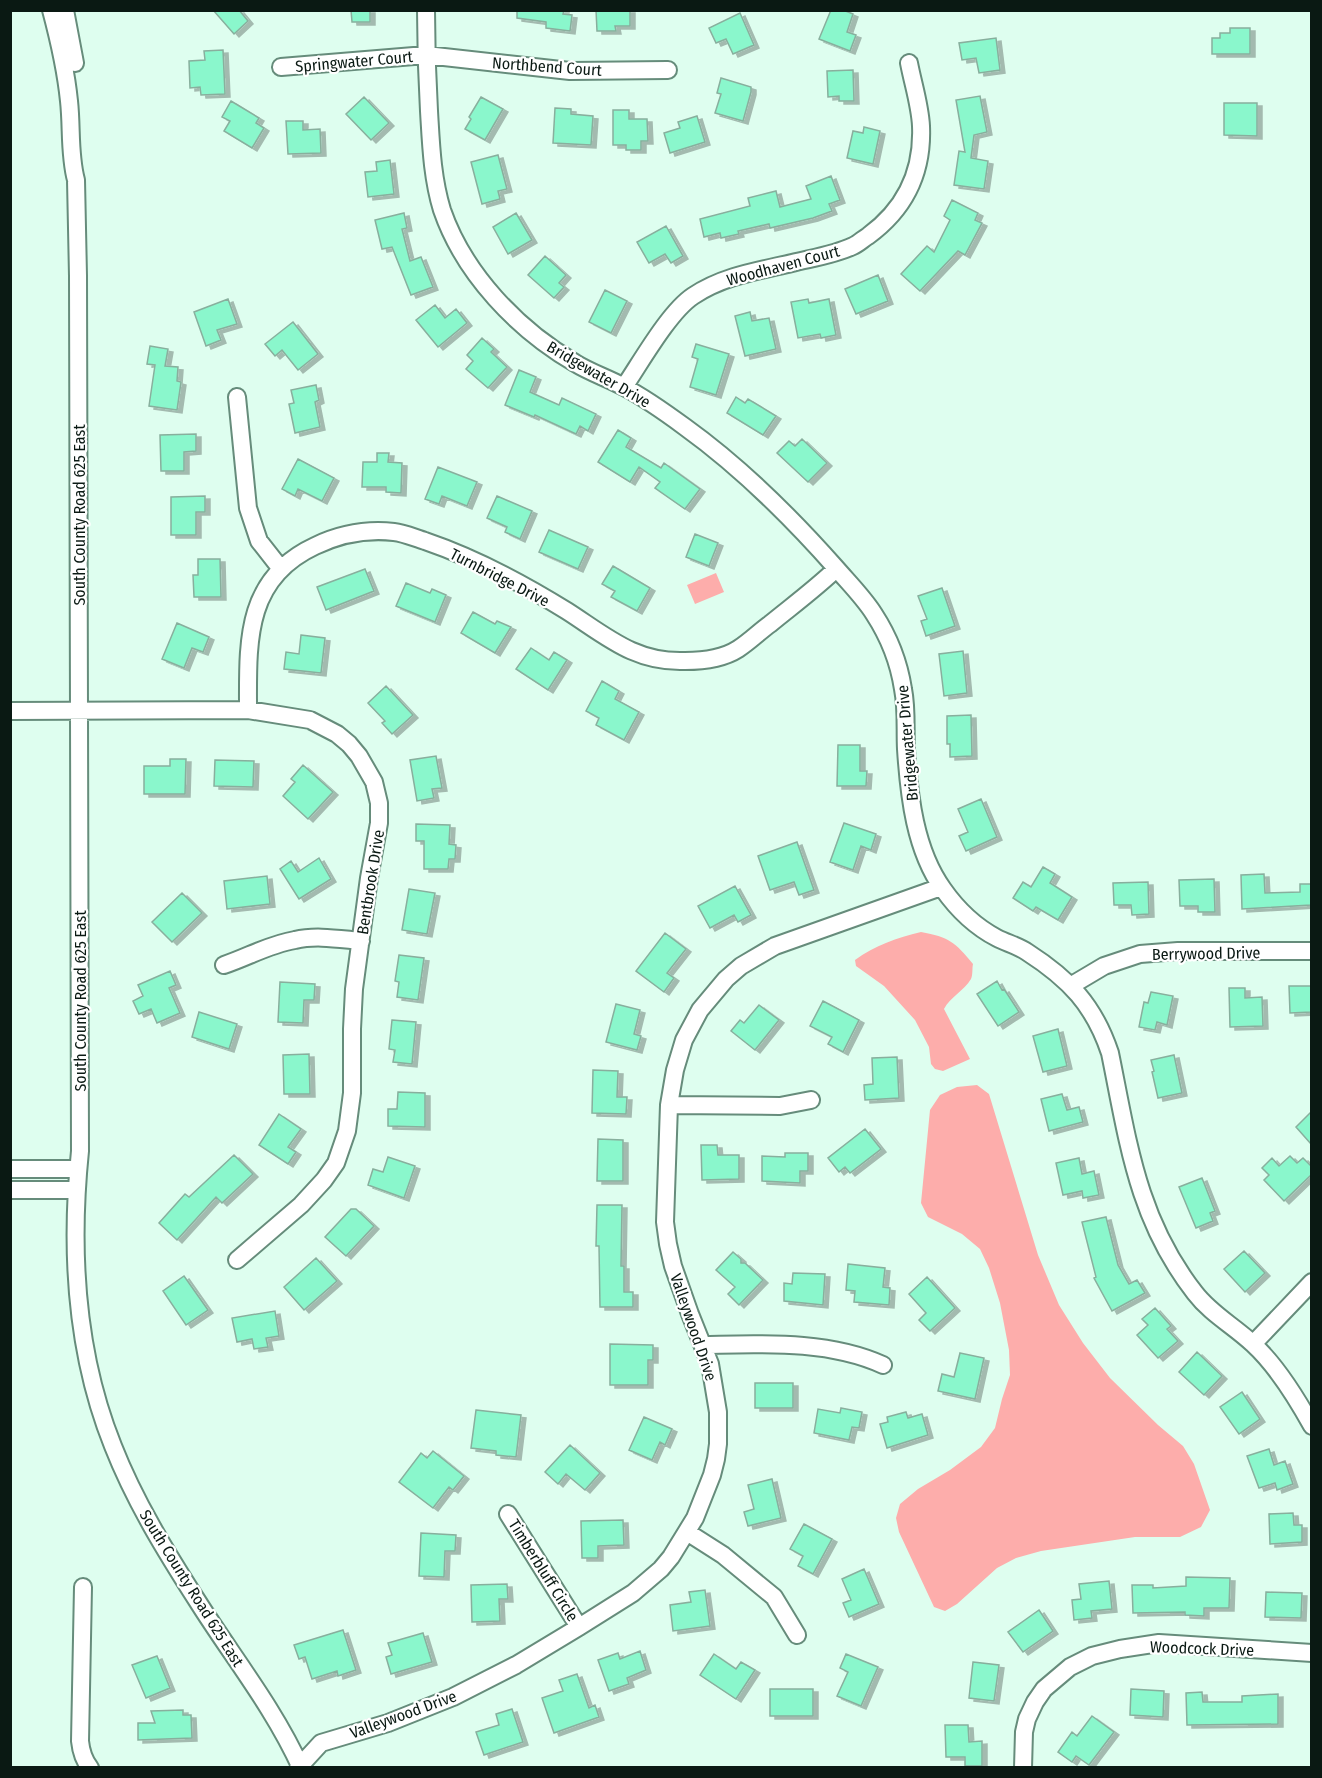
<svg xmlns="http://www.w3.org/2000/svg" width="1322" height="1778" viewBox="0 0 1322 1778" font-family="'Fira Sans Condensed',sans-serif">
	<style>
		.water { fill: #fdadab }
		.building { fill: #8af7cc; stroke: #88af9d; stroke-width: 1.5; filter: url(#shadow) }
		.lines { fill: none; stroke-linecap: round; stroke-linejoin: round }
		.minor-casing { stroke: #668c7b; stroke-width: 20 }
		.minor { stroke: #fff; stroke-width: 16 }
		.labels { text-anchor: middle; stroke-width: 4.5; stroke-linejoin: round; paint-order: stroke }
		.street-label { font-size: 16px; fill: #0a1913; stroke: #fff }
	</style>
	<defs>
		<filter id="shadow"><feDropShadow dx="5" dy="3" stdDeviation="0" flood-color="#0004"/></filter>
	</defs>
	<rect width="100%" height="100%" fill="#defeef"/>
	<path class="water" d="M716 573 724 592 695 604 687 585Z
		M921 932C949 937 955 942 973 964 972 968 973 975 971 979 964 991 950 997 944 1009L970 1059 943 1071 935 1069 931 1064 929 1047 915 1020 884 986 856 966 855 960C875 945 897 938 921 932Z
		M977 1085 989 1094 1038 1255 1059 1305 1083 1343 1110 1378 1158 1425 1183 1446 1194 1464 1210 1510 1201 1527 1180 1537H1135L1041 1551 1016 1558 997 1568 957 1604 945 1611 934 1607 899 1532 896 1518 900 1504 918 1489 950 1470 981 1447 995 1428 1002 1399 1010 1375 1009 1350 1000 1303 989 1268 980 1249 962 1234 928 1217 921 1203 930 1110 940 1095 957 1087Z"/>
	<path class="building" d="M213 10H239L248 21 234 34Z
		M351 10H370V22H352Z
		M517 10H564L563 14 572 15 570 31 546 28V22L517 18Z
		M596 10H630V26H615L616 31H597Z
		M831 10H843L853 14 847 32 856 35 850 51 819 39Z
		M740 13 754 45 733 54 726 39 716 43 709 28Z
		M1230 28H1250V54H1212V38H1220V33H1230Z
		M996 38 1000 70 979 73 976 58 962 60 959 43Z
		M223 50 225 94 201 95 200 87 190 88 189 61 205 60 204 51Z
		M853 70 854 101H839V96L828 97 827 71Z
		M721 78 751 87V92L743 121 715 113 721 94 717 93Z
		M980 96 987 132 974 135 971 158 988 161 984 189 954 185 959 151 965 152 956 100Z
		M364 97 389 123 371 140 346 114Z
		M481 97 503 109 485 140 465 129 471 119 469 117Z
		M231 101 259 118 256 123 264 128 252 148 224 131 230 121 222 117Z
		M1224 103H1257V136L1224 135Z
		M555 108 571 109V114L593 116 591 145 553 143Z
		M613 110H629V119H647L648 141H641V150H626V145H613Z
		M697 116 705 142 670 153 664 133 680 128 678 122Z
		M286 121H303V130L320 129 321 153 288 154Z
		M864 127 880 131 873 164 847 158 853 131 863 133Z
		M498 155 507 189 498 191 500 199 482 204 471 162Z
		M390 160 394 194 368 197 365 172 377 171 376 162Z
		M831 176 840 200 829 204 832 211 813 218 770 228 769 224 738 231 739 234 721 238 720 233 704 237 700 219 750 206 748 198 776 191 780 207 811 199 806 186Z
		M952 200 978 213 975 220 982 223 965 255 958 251 920 291 901 274 927 246 934 252 950 220 944 216Z
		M404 213 407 228 402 229 410 261 421 257 433 287 411 295 392 247 382 249 375 220Z
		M516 213 532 240 508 254 493 227Z
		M666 226 683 256 671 263 665 254 649 263 637 242Z
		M545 256 566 275 559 283 564 287 554 298 528 275Z
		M878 275 888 301 856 314 845 289Z
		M605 290 627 301 611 333 589 322Z
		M228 299 237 324 217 330 221 340 206 346 194 312Z
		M808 299 809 303 829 299 836 335 821 338 820 334 798 338 791 302Z
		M435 305 445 318 456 309 467 323 438 347 416 320Z
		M750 312 752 321 769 318 776 349 745 356 735 316Z
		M293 322 318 354 298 370 282 350 275 356 265 344Z
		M482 338 494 349 491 352 507 367 488 388 466 369 473 361 467 355Z
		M696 344 729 354 716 395 690 387 698 359 692 357Z
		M150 346 168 349 165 366 178 367 177 381 181 382 177 410 149 406 155 365 147 364Z
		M519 370 536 377 530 392 559 405 562 398 596 414 588 431 580 426 576 434 535 415 534 417 505 405Z
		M316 385 319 400 315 402 320 427 295 433 289 404 294 403 291 390Z
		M736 397 745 403 748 399 776 416 763 435 727 413Z
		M618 430 631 438 626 447 661 468 664 463 700 489 685 509 655 488 660 482 639 467 630 482 598 462Z
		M196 434V451L184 452V471H161L160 435Z
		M802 439 827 463 808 482 777 453 789 441 795 446Z
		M377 453H389L388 462 402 463 401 493 386 492V487H362L363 462H377Z
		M298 459 334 478 322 501 298 489 295 496 282 489Z
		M438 467 477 482 467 506 442 496 439 504 425 499Z
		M205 496V512H196V535H171V497Z
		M497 496 532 511 520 539 505 532 507 527 487 518Z
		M549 530 588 547 578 569 539 552Z
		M695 534 718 543 709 566 686 557Z
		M198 559H220L221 597H194L193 575H198Z
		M613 566 650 588 637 611 611 597 615 591 602 584Z
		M365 569 374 591 326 610 317 587Z
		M406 583 430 593 432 589 446 595 435 622 396 606Z
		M942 588 955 626 926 636 921 621 927 619 918 596Z
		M473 612 495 624 497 621 511 627 495 653 461 633Z
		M177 623 209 637 203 652 192 648 184 668 162 659Z
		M301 635 325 638 321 673 284 669 286 652 299 654Z
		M531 648 549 660 554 652 567 660 548 690 516 669Z
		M963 651 967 693 944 696 939 654Z
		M602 681 619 691 615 699 639 712 624 740 596 725 599 718 586 711Z
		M386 686 413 715 392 734 382 723 385 721 368 703Z
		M971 715 972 756 950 757V744H947V716Z
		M838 745H860V771H867L866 786H837Z
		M436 756 442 788 432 789 434 798 417 801 410 760Z
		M170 759H186L185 794H144V766H170Z
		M215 760 254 761 253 787 214 786Z
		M303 765 333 792 308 819 283 796 295 782 291 779Z
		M981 799 997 837 966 851 959 836 968 832 958 809Z
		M844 823 876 834 871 850 861 846 853 870 830 862Z
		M416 824 450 825 449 844 456 845 455 859H449L448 869H424V841H416Z
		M797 842 814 890 799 895 794 882 770 890 758 856Z
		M319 858 331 879 299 899 280 869 291 861 298 872Z
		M1043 867 1055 874 1050 883 1072 897 1058 920 1036 907 1033 911 1013 898 1023 882 1031 887Z
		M1264 874 1265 893 1300 892V884H1311V905L1242 909 1241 875Z
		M267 876 270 904 227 909 224 881Z
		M1214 879 1215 912H1198V906H1180L1179 880Z
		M1148 882 1149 914 1132 915 1131 905H1114L1113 883Z
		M735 886 751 915 738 922 734 915 710 928 698 906Z
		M409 889 435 893 427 934 402 930Z
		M182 893 202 913 172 942 152 922Z
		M665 933 686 949 667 973 674 978 664 992 636 971Z
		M399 955 424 958 418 1000 397 997 399 982 395 981Z
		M170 971 176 985 169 988 180 1013 157 1023 151 1009 139 1014 133 1001 143 996 138 985Z
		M997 981 1002 990 1004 989 1019 1012 998 1026 977 994Z
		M280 982 315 984 314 1000H304L303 1023 278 1022Z
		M1289 986H1311V1012L1290 1013Z
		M1229 988H1245V998L1262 997 1263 1026 1230 1027Z
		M1151 992 1173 996 1167 1025 1157 1022 1155 1030 1139 1027 1144 1002 1148 1003Z
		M823 1001 859 1020 843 1052 828 1044 832 1037 810 1026Z
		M616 1004 640 1010 634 1034 641 1036 637 1050 606 1042Z
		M759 1005 779 1020 755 1050 731 1031 740 1020 744 1023Z
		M199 1012 237 1024 229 1049 192 1037Z
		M392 1020 416 1022 412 1064 393 1062 395 1050 389 1049Z
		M1058 1029 1067 1066 1043 1072 1033 1036Z
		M309 1054 310 1094H284L283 1055Z
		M1174 1055 1182 1093 1158 1098 1152 1072 1154 1071 1151 1060Z
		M897 1057 899 1098 865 1100 864 1085 873 1084 872 1058Z
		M593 1070 618 1071 617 1097H627L626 1114 592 1113Z
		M398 1092 425 1093V1127L388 1126V1109H397Z
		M1062 1094 1067 1110 1079 1107 1083 1122 1049 1131 1041 1099Z
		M1311 1112V1144L1296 1127Z
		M279 1114 301 1129 288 1147 296 1152 288 1164 259 1145Z
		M865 1129 881 1149 850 1173 845 1167 839 1172 828 1158Z
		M598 1139 623 1140V1181H597Z
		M701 1145H717L718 1155H739V1179L702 1180Z
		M785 1153H808V1171H800V1183L762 1181V1156L785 1157Z
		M234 1155 253 1174 222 1203 216 1197 177 1240 159 1223 185 1194 189 1197Z
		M1290 1156 1297 1163 1303 1158 1311 1166V1175L1284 1201 1264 1180 1269 1175 1262 1168 1272 1158 1279 1166Z
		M388 1157 415 1166 404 1198 368 1185 373 1169 383 1172Z
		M1079 1158 1082 1174 1094 1171 1099 1195 1083 1198 1082 1191 1063 1195 1056 1163Z
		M1202 1178 1215 1211 1210 1213 1213 1221 1196 1228 1179 1187Z
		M597 1205H622L621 1266H624V1292H633V1307H600L599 1246H596Z
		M351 1209H356L374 1226 346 1256 325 1237Z
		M1106 1217 1118 1265 1129 1284 1137 1280 1145 1293 1112 1311 1094 1278 1096 1277 1082 1222Z
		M1244 1251 1265 1273 1245 1292 1224 1269Z
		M733 1252 741 1259V1263H745L763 1280 739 1305 728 1294 735 1287 716 1270Z
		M316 1258 337 1281 304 1310 284 1287Z
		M848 1264 885 1268 883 1287 890 1288 889 1305 854 1302 855 1291 846 1290Z
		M793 1273 825 1274 823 1305 784 1301V1283L792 1284Z
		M184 1276 208 1310 186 1325 163 1291Z
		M927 1277 955 1308 930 1331 919 1320 926 1313 909 1294Z
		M1155 1308 1171 1326 1167 1329 1178 1341 1158 1358 1137 1335 1148 1325 1142 1319Z
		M275 1311 279 1336 266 1338 268 1347 254 1349 252 1339 237 1342 232 1318Z
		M610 1344 653 1345V1360H648V1385H610Z
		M1197 1352 1222 1376 1204 1395 1179 1372Z
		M960 1353 984 1358 975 1399 938 1391 942 1374 954 1377Z
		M755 1383H793V1408H755Z
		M1242 1392 1260 1419 1239 1434 1220 1407Z
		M841 1408 862 1412 859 1428 852 1427 849 1440 814 1433 818 1409 840 1413Z
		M476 1410 521 1415 516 1457 496 1455V1451L471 1448Z
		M906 1412 908 1418 922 1414 928 1435 887 1448 880 1424 888 1422 887 1417Z
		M644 1417 672 1429 665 1445 660 1442 652 1460 629 1450Z
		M570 1445 600 1473 585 1490 566 1474 558 1484 545 1472Z
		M1269 1449 1274 1465 1285 1461 1293 1484 1277 1490 1275 1483 1259 1488 1247 1456Z
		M433 1451 464 1476 453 1490 449 1487 433 1508 399 1482 421 1453 427 1458Z
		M772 1479 781 1518 748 1526 744 1512 754 1509 748 1485Z
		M1293 1513 1294 1525H1302V1542L1270 1544 1269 1514Z
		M623 1520 624 1545 598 1546V1558H582L581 1521Z
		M804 1524 832 1539 813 1574 798 1566 803 1556 790 1549Z
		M421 1533 456 1535 455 1551H445L444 1577 419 1576Z
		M864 1569 879 1604 849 1617 843 1603 851 1600 842 1579Z
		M1186 1577 1230 1578 1229 1608H1204V1616L1185 1615V1612L1133 1613 1132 1585H1153V1588L1186 1586Z
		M1109 1581 1112 1609 1091 1611 1092 1618 1074 1620 1072 1600 1081 1599 1079 1584Z
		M507 1584 508 1599H499L500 1621 472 1622 471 1585Z
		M705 1590 710 1626 673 1631 670 1605 691 1602 689 1592Z
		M1266 1592 1302 1593 1301 1618 1265 1617Z
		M1039 1610 1053 1631 1023 1652 1008 1632Z
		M343 1630 356 1670 338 1676 337 1671 312 1679 305 1657 299 1659 294 1645Z
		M423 1633 432 1662 391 1674 386 1657 392 1655 388 1643Z
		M640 1651 646 1670 627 1678 629 1684 609 1691 598 1660 618 1653 620 1659Z
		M714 1654 736 1669 741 1662 755 1670 736 1699 700 1675Z
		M846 1654 878 1667 861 1706 837 1696 848 1672 840 1668Z
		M157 1656 170 1688 146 1698 132 1665Z
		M973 1662 999 1665 994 1701 969 1698Z
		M577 1674 589 1708 595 1705 599 1717 554 1733 542 1698 563 1691 559 1680Z
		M770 1689H813V1716H770Z
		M1131 1689 1164 1691 1163 1717 1130 1715Z
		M1202 1692 1203 1702H1242V1696L1278 1694V1724L1187 1725 1186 1693Z
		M512 1709 523 1742 484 1755 476 1732 499 1725 496 1714Z
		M183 1710V1715H191L192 1738 138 1740V1723H155L151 1711Z
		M1092 1716 1114 1732 1089 1765 1076 1756 1072 1762 1058 1752 1072 1732 1077 1736Z
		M945 1725H968L969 1742 982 1741V1766H965V1757H946Z"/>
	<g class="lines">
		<defs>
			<path id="minor" d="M51 10C59 40 66 71 69 101 72 128 69 154 76 180L78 276 80 1151C70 1249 76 1354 113 1446 135 1502 166 1552 198 1602 232 1656 274 1708 301 1768
				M65 10 75 63
				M426 10C426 44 427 77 429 111 431 144 432 177 442 210 464 274 518 330 575 363 591 373 608 378 624 387 645 398 666 413 685 427 742 468 790 516 836 568 849 583 864 598 874 614 889 637 899 663 903 689 907 709 905 729 906 749 909 796 915 850 943 889 957 909 976 927 997 938 1007 943 1018 946 1027 952 1069 979 1094 1005 1110 1053 1128 1141 1137 1219 1195 1293 1211 1314 1234 1326 1253 1344 1277 1366 1296 1397 1312 1426
				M281 67 426 55 570 71 668 70
				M624 387C641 362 669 312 693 296 723 276 757 271 792 263 812 258 834 255 853 246 858 244 863 239 868 236 905 209 923 172 921 126 920 105 913 84 909 63
				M237 397 248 508 259 541 281 569
				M248 710C248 643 244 579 315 546 340 534 367 529 394 532 404 533 415 538 425 541 475 558 522 583 567 611 606 636 635 663 685 661 702 661 724 658 738 649 749 642 759 632 770 624 792 606 815 589 836 569
				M10 711 248 710 310 720 337 734 349 744 359 756 374 782 379 803V823L369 878 354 989 352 1029V1093L347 1131 336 1163 324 1180 301 1205 237 1260
				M224 965C248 957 270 944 295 940 316 935 339 939 361 941
				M1072 985 1104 966 1140 954 1178 951H1312
				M669 1105 780 1106 811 1100
				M10 1169H78
				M10 1190H77
				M1253 1344 1312 1282
				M703 1345C763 1344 828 1340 883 1365
				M508 1514 579 1627
				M687 1532 723 1555 774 1597 797 1635
				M83 1587 80 1741C81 1751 83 1759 90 1768
				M298 1768 321 1743 388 1723 453 1697 516 1665 579 1627 633 1593 661 1569 671 1557 695 1518 712 1475 716 1459 718 1444V1412L710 1364 690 1314 673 1266 668 1244 665 1222 669 1105 675 1070 684 1040 700 1010 726 979 741 966 775 946 941 887
				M1023 1768 1024 1732 1027 1719 1035 1702 1044 1689 1070 1667 1092 1656 1120 1649 1159 1643 1312 1653"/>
		</defs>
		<use href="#minor" class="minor-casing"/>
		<use href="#minor" class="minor"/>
	</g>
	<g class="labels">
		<g class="street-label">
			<text transform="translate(354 61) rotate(-5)" y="6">Springwater Court</text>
			<text transform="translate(547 66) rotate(4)" y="6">Northbend Court</text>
			<text transform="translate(783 265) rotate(-15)" y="6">Woodhaven Court</text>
			<text transform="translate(599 374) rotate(30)" y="6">Bridgewater Drive</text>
			<text transform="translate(79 515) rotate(-90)" y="6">South County Road 625 East</text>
			<text transform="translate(500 577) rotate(27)" y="6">Turnbridge Drive</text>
			<text transform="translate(907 743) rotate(-95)" y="6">Bridgewater Drive</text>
			<text transform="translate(370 882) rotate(-81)" y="6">Bentbrook Drive</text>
			<text transform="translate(1206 953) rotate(-1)" y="6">Berrywood Drive</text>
			<text transform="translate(80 1001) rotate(-90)" y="6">South County Road 625 East</text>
			<text transform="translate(694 1327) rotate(71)" y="6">Valleywood Drive</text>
			<text transform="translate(544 1570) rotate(58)" y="6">Timberbluff Circle</text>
			<text transform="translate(192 1588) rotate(58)" y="6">South County Road 625 East</text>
			<text transform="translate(1202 1648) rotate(2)" y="6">Woodcock Drive</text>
			<text transform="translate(403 1714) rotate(-20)" y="6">Valleywood Drive</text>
		</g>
	</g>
	<rect width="1322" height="1778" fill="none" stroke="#0a1913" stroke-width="24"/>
</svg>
